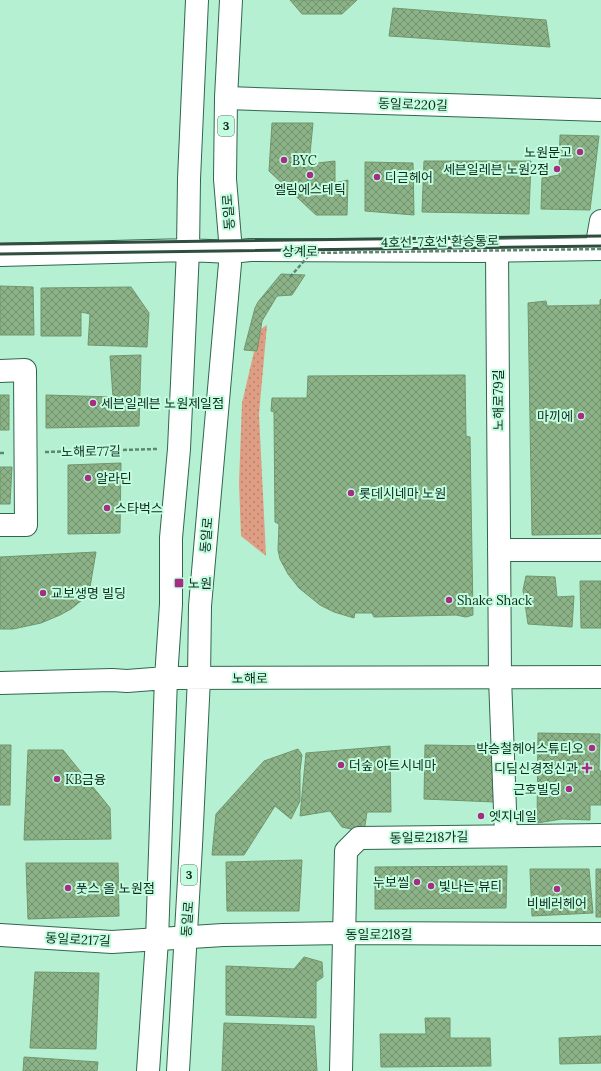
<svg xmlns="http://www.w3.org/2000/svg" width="601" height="1071" viewBox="0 0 601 1071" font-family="Lora,'Noto Sans KR',serif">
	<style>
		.park { fill: url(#park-dots) }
		.building { fill: url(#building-cross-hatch); stroke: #72966d }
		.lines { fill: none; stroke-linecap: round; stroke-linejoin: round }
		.minor-casing { stroke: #2f674d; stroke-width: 24 }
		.major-casing { stroke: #2f674d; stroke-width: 24 }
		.path { stroke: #5d8671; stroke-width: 2.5; stroke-dasharray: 4 2; stroke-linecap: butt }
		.minor { stroke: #fff; stroke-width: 22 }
		.major { stroke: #fff; stroke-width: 22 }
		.rail { stroke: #2f4e3f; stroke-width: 3 }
		.path-bridge { stroke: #5d8671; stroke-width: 2.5; stroke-dasharray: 4 2; stroke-linecap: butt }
		.poi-dot { fill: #a52d83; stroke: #c1fdde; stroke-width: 1.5 }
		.labels { text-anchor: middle; stroke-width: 4; stroke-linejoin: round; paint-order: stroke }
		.shield { fill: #c1fdde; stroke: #466958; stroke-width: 1 }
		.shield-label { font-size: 12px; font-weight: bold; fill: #11291e }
		.street-label { font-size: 13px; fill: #11291e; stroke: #c1fdde }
		.poi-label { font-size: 13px; fill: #11291e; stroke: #c1fdde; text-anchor: start }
	</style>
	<defs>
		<pattern id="park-dots" width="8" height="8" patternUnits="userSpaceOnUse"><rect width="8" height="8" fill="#df9e84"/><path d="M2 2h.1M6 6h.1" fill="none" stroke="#b3816b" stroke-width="1.8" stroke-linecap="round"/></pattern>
		<pattern id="building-cross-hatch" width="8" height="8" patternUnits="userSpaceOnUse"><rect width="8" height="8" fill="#8cb287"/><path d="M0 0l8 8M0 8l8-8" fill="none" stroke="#71916e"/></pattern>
	</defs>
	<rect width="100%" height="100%" fill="#b4f0d1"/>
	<path class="park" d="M267 325 259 414 266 556 241 536 239 483 242 403 259 330Z"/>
	<path class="building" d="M290 0H357L342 14H302Z
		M393 8 546 20 550 47 389 36Z
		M272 123H313L309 164 335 161V183L348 180 347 215H316L269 171Z
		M560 135 599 136 590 210 541 209 542 178 559 175Z
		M424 161H531L529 214 422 212Z
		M365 162 413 163 414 215 365 211Z
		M281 274 305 275 292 295 277 296 262 321 257 351 244 350 255 308 258 302Z
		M0 286 33 287 34 335H0Z
		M131 287 149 313 147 347 88 345 90 314 81 312V336H41V288Z
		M601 299V534L532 535 528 303 546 301 547 306 600 305V300Z
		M141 355 139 426 46 428V395L113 397 110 356Z
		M465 375 466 436 470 437 473 615 466 617 456 615 374 617 372 613H355L354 618 334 612 320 605 299 588 288 574 280 559 278 550 279 524 275 522 274 412 271 411 272 398H307L308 376Z
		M0 395H9V430H0Z
		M121 463 120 533 68 534V465Z
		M0 467H12L10 504H0Z
		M96 552 90 587 82 600 71 609 60 615 41 623 13 629H0V557Z
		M526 576 555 577 557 597 574 596 572 627 528 624 523 590Z
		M580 581H601V628H581Z
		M538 733 600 734 599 769 601 772V805H590V820L562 819 537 823Z
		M0 745H11L10 805H0Z
		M425 745 491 746 494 802 424 799Z
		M390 746 391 812H367L364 832 342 827 330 811 300 816 306 753Z
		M298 749 302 755 300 771V801L291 819 275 806 244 855H212L216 814 264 761Z
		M28 750H63L110 808 111 839 24 840Z
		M302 860 299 911H227L226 862Z
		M26 863H118L119 916 28 919Z
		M507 866 506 908 375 909V867Z
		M530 869H589L593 913 532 916Z
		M596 869H601V917H596Z
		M304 957 322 962 323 977 316 982V1018L226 1015V966L294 969Z
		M35 972 99 973 96 1049 30 1048Z
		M425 1018H450V1038H490L491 1066 381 1067 380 1034H426Z
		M224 1023 314 1026 317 1071H222Z
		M601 1036V1063L560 1064 559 1038Z
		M24 1057 98 1062 97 1071H23Z"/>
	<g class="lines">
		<defs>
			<path id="minor" d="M226 98 601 110
				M596 249 601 221
				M497 251 500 678 506 836
				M0 371 25 370 26 525H0
				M499 550H601
				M0 935 112 942 223 935 344 933 601 934
				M341 1071 346 851 359 838 601 835"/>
			<path id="major" d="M0 255 188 250 231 252 250 250 480 251 601 249
				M0 683 112 680 127 681 166 678 601 677
				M148 1071 157 940 166 678 171 604V538L179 449 188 250 189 179 197 0
				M178 1071 191 845 199 678 200 606 231 252 225 179 226 98 231 0"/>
		</defs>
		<use href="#minor" class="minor-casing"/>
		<use href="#major" class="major-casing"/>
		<path class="path" d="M45 452 157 449
			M0 453H6"/>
		<use href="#minor" class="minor"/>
		<use href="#major" class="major"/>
		<path class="rail" d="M0 244 601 236
			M0 254 601 246"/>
		<path class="path-bridge" d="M290 277 311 253 601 249"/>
	</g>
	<g class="poi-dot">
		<circle cx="580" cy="152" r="4"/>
		<circle cx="284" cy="160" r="4"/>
		<circle cx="557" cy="169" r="4"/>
		<circle cx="310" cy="175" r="4"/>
		<circle cx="377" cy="177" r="4"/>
		<circle cx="93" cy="403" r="4"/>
		<circle cx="581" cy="416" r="4"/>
		<circle cx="88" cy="478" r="4"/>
		<circle cx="351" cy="493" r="4"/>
		<circle cx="107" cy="508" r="4"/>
		<rect x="174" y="578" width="10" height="10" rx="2"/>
		<circle cx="43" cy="593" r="4"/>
		<circle cx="449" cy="600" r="4"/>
		<circle cx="592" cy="748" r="4"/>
		<circle cx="341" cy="765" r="4"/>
		<path d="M585 762h4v4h4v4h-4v4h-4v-4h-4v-4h4z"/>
		<circle cx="57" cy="779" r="4"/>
		<circle cx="569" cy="789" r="4"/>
		<circle cx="481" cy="816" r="4"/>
		<circle cx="417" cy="882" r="4"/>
		<circle cx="431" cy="886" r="4"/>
		<circle cx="68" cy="888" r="4"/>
		<circle cx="557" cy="889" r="4"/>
	</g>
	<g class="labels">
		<g class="shield">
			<rect x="218" y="116" width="16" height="20" rx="3"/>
			<rect x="181" y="865" width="16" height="20" rx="3"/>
		</g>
		<g class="shield-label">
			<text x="226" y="130">3</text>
			<text x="189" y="879">3</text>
		</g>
		<g class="street-label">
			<text transform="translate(413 104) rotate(2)" y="5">동일로220길</text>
			<text transform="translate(228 212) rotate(-94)" y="5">동일로</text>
			<text transform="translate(440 241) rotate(-1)" y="5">4호선-7호선 환승통로</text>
			<text x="300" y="256">상계로</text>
			<text transform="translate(498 400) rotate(-90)" y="5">노해로79길</text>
			<text transform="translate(91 451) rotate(-1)" y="5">노해로77길</text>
			<text transform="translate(206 535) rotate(-85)" y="5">동일로</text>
			<text x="250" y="683">노해로</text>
			<text transform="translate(429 837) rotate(-1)" y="5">동일로218가길</text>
			<text transform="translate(187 919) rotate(-86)" y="5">동일로</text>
			<text x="379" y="939">동일로218길</text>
			<text transform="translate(78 939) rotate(3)" y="5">동일로217길</text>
		</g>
		<g class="poi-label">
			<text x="572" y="157" text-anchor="end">노원문고</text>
			<text x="292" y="165">BYC</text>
			<text x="549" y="174" text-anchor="end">세븐일레븐 노원2점</text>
			<text x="385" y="182">디귿헤어</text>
			<text x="310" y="194" text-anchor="middle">엘림에스테틱</text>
			<text x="101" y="408">세븐일레븐 노원제일점</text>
			<text x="573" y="421" text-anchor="end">마끼에</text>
			<text x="96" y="483">알라딘</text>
			<text x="359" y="498">롯데시네마 노원</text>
			<text x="115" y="513">스타벅스</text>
			<text x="188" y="588">노원</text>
			<text x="51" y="598">교보생명 빌딩</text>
			<text x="457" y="605">Shake Shack</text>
			<text x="584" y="753" text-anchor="end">박승철헤어스튜디오</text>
			<text x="349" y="770">더숲 아트시네마</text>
			<text x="578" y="773" text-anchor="end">디딤신경정신과</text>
			<text x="65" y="784">KB금융</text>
			<text x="561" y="794" text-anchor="end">근호빌딩</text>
			<text x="489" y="821">엣지네일</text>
			<text x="409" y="887" text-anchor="end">누보씰</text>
			<text x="439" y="891">빛나는 뷰티</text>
			<text x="76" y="893">풋스 올 노원점</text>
			<text x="557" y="908" text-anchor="middle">비베러헤어</text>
		</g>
	</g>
</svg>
